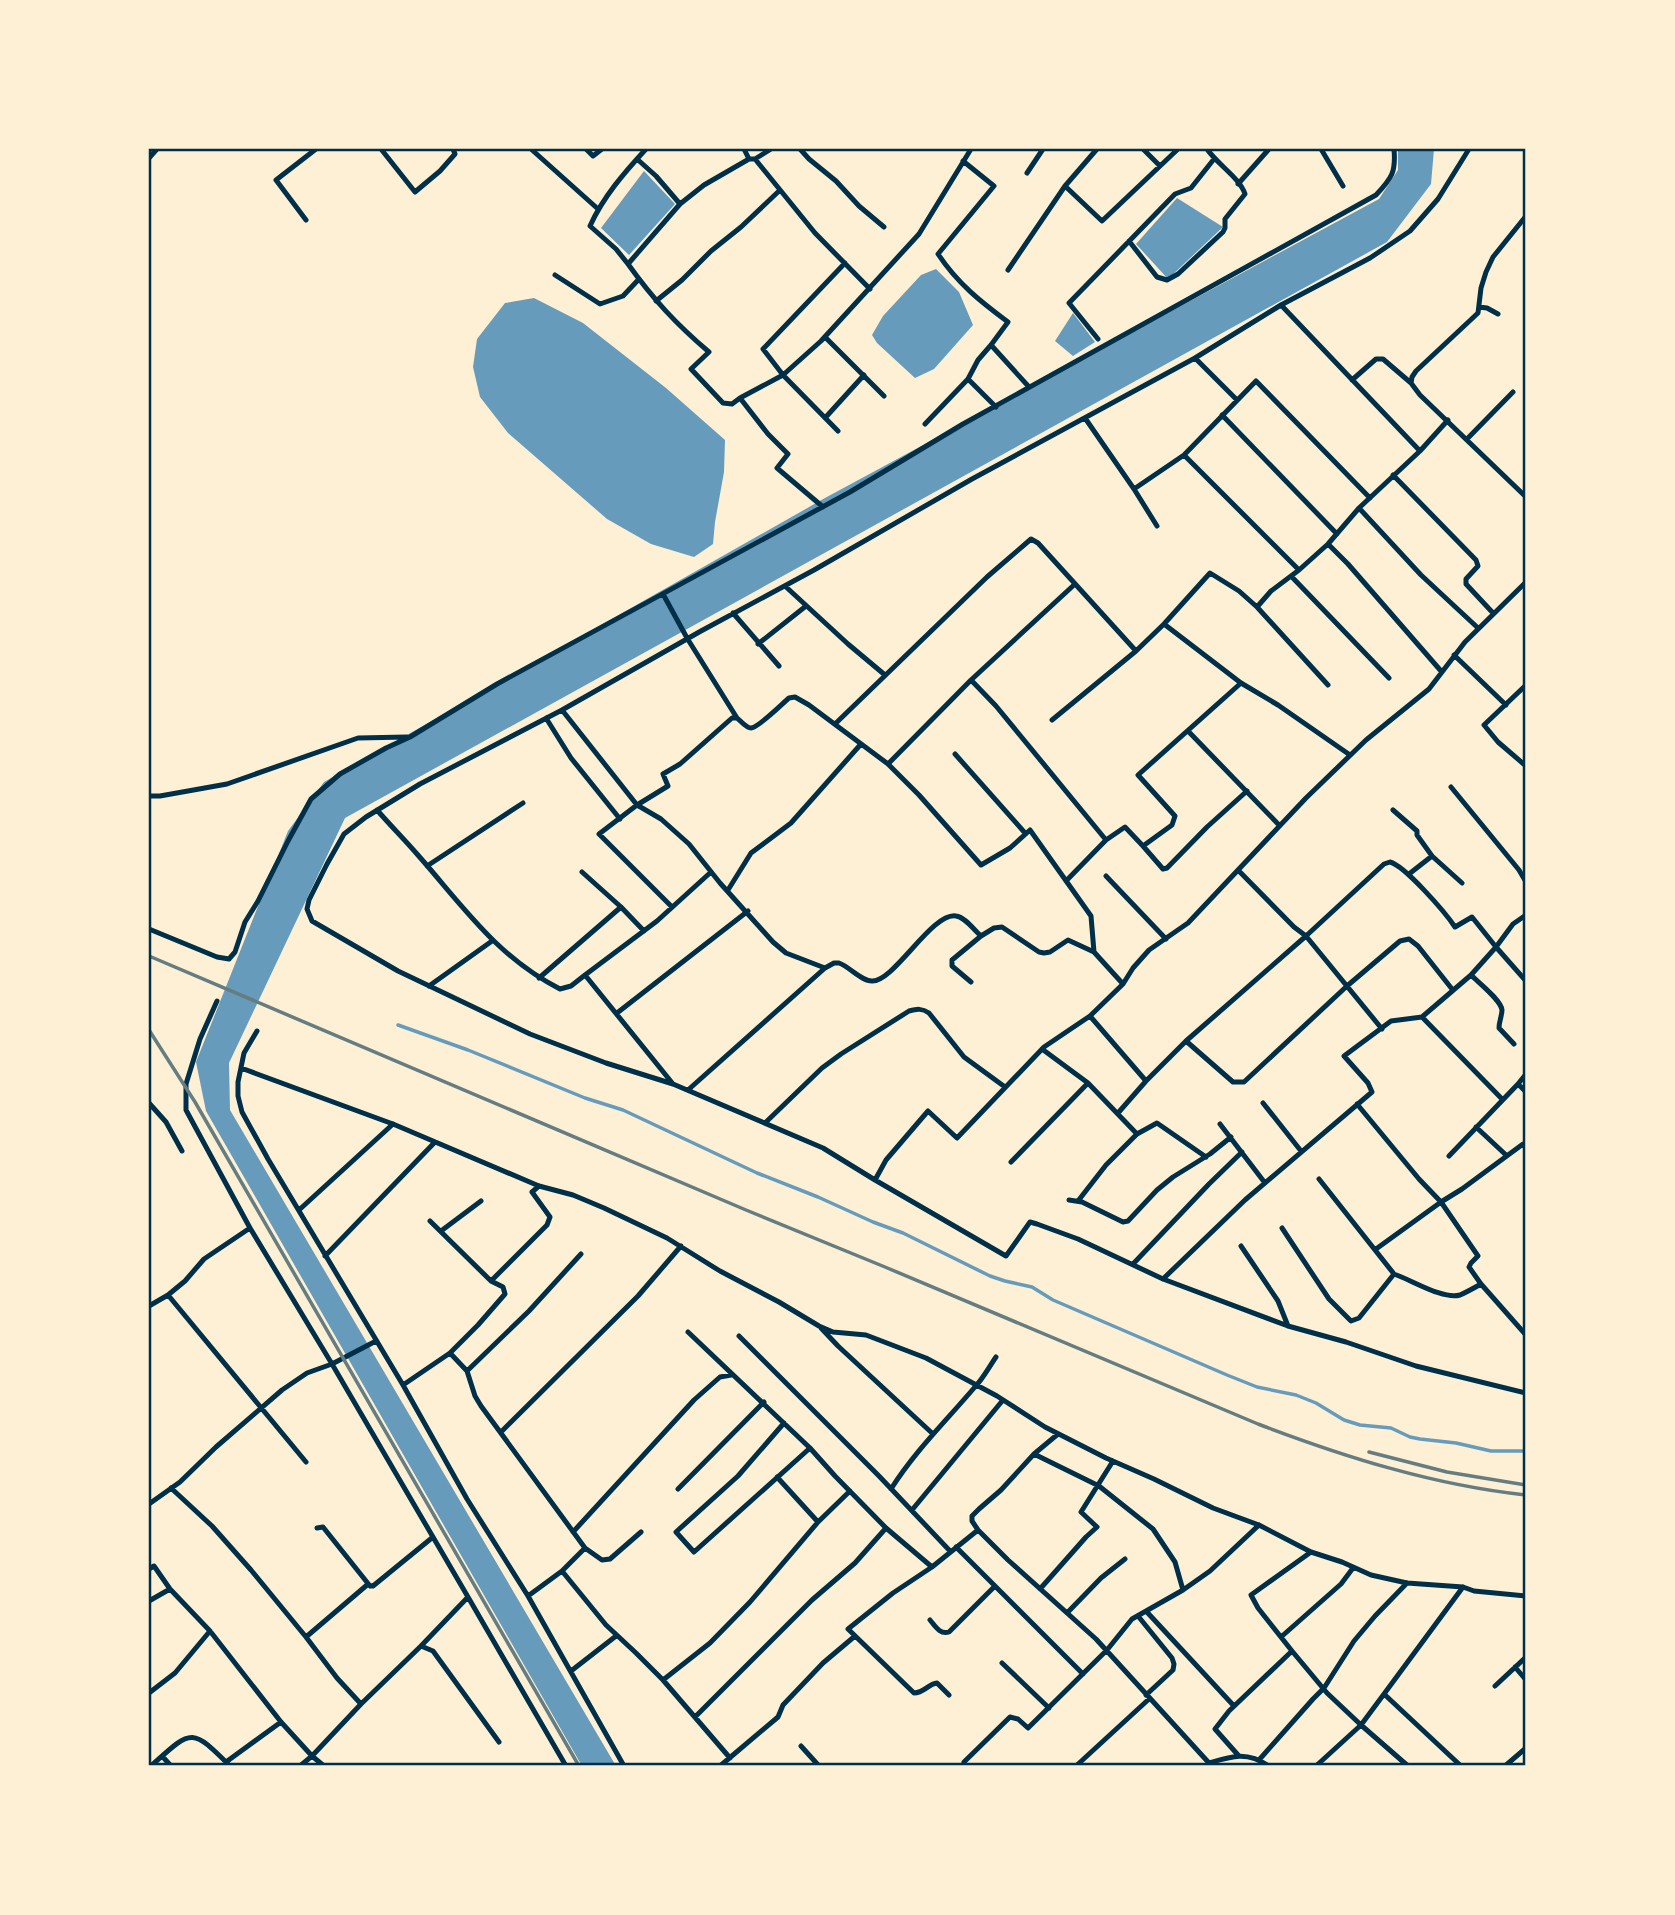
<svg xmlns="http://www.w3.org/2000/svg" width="1675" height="1915" viewBox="0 0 1675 1915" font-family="'Public Sans',sans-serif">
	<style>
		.water { fill: #669bbc }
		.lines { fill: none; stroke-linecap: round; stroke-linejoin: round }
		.stream { stroke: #669bbc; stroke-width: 3.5 }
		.minor { stroke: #003049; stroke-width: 5 }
		.rail { stroke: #657d81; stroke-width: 3.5 }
		.neatline { fill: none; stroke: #003049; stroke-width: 2.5 }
	</style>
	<rect width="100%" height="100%" fill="#fdf0d5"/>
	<path class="water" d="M1398 149H1434L1431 184 1387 242 345 818 229 1063 230 1110 616 1766H582L206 1111 196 1062 288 831 324 782 825 498 1379 199 1398 170Z
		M644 171 675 204 629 255 601 228Z
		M1177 198 1223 227 1168 279 1136 244Z
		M936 269 959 292 973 325 934 369 915 378 877 343 872 335 883 316 921 275Z
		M534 298 583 323 666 388 725 440 724 472 715 522 713 544 694 557 651 544 607 519 508 433 480 397 473 367 477 339 505 303Z
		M1073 313 1095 342 1073 356 1055 341Z"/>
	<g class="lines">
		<path class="stream" d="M398 1025 468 1050 585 1098 623 1110 757 1173 818 1197 873 1222 903 1233 990 1276 1005 1281 1032 1287 1053 1300 1227 1375 1257 1387 1296 1395 1316 1403 1344 1420 1360 1425 1391 1428 1410 1437 1420 1439 1456 1443 1491 1451H1526"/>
		<path class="minor" d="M381 149 415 192 440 171 455 154 453 149
			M531 149 598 209
			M586 149 593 156 602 149
			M744 149 749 159H755L815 233 870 289
			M800 149 809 159 836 181 859 206 884 227
			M1097 149 1065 186 1102 221 1178 149
			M1143 149 1160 166
			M1321 149 1343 186
			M149 158 157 149
			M637 159 656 176 680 204
			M749 159 704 185 680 204 628 264C653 299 676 324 709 352L691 369 723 403 732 404 740 398 768 434 788 454 777 468 823 507
			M755 159 771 149
			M1027 173 1043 149
			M1238 184 1269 149
			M1526 216 1493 257 1486 272 1481 288 1478 313 1416 371 1412 377 1411 383 1420 395 1526 497
			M306 220 276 180 316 149
			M1129 241 1157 277 1167 280 1178 274 1223 232 1225 228V219L1245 194C1240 178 1217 164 1207 149
			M628 264 616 249 590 226C603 197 624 173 646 149
			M1008 270 1065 186
			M555 275 600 304 623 296 639 279
			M656 301 682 280 711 251 741 227 779 191
			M1281 305 1420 451
			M1479 307 1487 308 1498 314
			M825 337 884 396
			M1098 339 1069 303 1175 194 1191 188 1214 159
			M991 345 1029 387
			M1195 358 1237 400
			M968 379 996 407
			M1352 380 1376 359H1383L1411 383
			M740 398 783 375 763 349 845 263
			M1222 415 1337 534
			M825 418 864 375
			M1085 418 1134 489 1157 526
			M925 424 968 379 978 360 991 345 1008 322C981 302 957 283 938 254L994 186 963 161
			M838 431 783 375 821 341 919 234 971 149
			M1467 439 1513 392
			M1184 455 1299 570
			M1393 475 1476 560 1478 566 1466 579V584L1493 613
			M1134 489 1184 455 1256 381 1370 498
			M1359 508 1421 575 1478 628
			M1328 544 1348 564 1441 671
			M1291 576 1389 678
			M1526 582 1465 642 1429 689 1366 740 1306 798 1188 923 1149 950 1133 968 1123 984 1090 1016 1044 1047 957 1138 928 1111 886 1160 875 1180 1006 1256 1030 1222 1037 1224 1078 1239 1163 1279 1288 1326 1346 1342 1416 1366 1526 1393
			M785 586 848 644 885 675
			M663 594 687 638 737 718
			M1257 607 1271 591 1299 570 1328 544 1359 508 1420 451 1448 420
			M733 613 779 666
			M1164 624 1241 683 1278 705 1350 755
			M758 644 806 606
			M1454 655 1506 705
			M971 680 996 706 1106 840
			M1526 685 1484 725 1498 742 1526 766
			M562 710 637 805 661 819 689 844 720 883 773 942 786 953 825 968 834 963H839C850 967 861 981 872 981 894 982 932 912 956 916 965 917 974 930 981 936L994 928 1002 927 1039 952 1044 953 1050 952 1068 940 1094 952
			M546 718 571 758 620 819
			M1052 720 1136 651 1164 624 1210 573 1239 591 1257 607 1328 685
			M835 724 987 577 1031 539 1038 543 1136 651
			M1188 731 1279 825
			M955 754 1025 833
			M888 764 971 680 1075 584
			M1451 787 1519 870 1526 882
			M149 796H160L227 784 358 738 407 737
			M377 810C390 825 404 839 417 854 463 906 496 956 560 989L571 986 585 975 673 1084
			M1393 810 1417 831V835L1432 856
			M1143 846 1163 869 1167 868 1207 827 1247 791
			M427 866 523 803
			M1238 870 1294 927 1306 936 1382 1029
			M582 872 621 907 644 931
			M1409 874 1432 856 1462 883
			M1106 876 1166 939
			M1066 881 1106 840 1125 827 1143 846 1172 825 1175 816 1138 775 1241 683
			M728 890 751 853 791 823 861 744
			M672 907 599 834 637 805 668 786 663 774 680 764 732 718H737C741 721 746 728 751 728 758 728 782 704 789 698L795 697 809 705 888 764 919 795 981 865 1010 848 1030 830 1091 916 1094 952 1123 984
			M149 929 217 957 229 959 235 952 245 922 258 901 288 841 311 799 340 774 386 748 410 737 497 684 850 492 963 424 1376 195C1392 178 1396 172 1394 149
			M585 975 657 921 711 872
			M1471 975C1479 983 1501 1000 1502 1010 1502 1016 1499 1021 1499 1028L1514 1044
			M539 978 621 907
			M971 982 952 966V960L981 936
			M429 986 492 941
			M217 1001 200 1039 186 1084V1110L250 1228 332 1364 468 1597 421 1646
			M617 1013 748 911
			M1090 1016 1146 1081
			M1422 1017 1502 1099
			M257 1031 244 1053 238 1082V1096L242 1112 268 1159 403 1385 467 1499 528 1596 624 1766
			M1186 1041 1233 1082H1244L1347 986 1400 941 1409 939 1418 946 1452 989
			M1042 1049 1088 1083 1137 1134 1157 1123 1206 1157
			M241 1068 393 1124 539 1186 573 1195 604 1208 667 1238 720 1271 779 1302 819 1326 833 1332 866 1335 926 1358 997 1396 1045 1427 1106 1458 1154 1479 1213 1508 1259 1525 1311 1552 1342 1562 1371 1575 1407 1583 1463 1587 1474 1591 1526 1596
			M1518 1084 1526 1074
			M688 1090 825 968
			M149 1103 166 1122 182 1151
			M1263 1103 1301 1151
			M1357 1104 1419 1179 1441 1202 1462 1189 1523 1144 1526 1146
			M1118 1113 1146 1081 1186 1041 1306 936 1384 864 1390 862C1405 866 1445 912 1455 927L1472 917 1496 947 1526 981
			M765 1123 822 1068 841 1054 909 1011C917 1009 922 1008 929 1013L964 1057 1005 1087
			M1220 1124 1265 1183
			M1476 1127 1506 1155
			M1449 1156 1518 1084 1526 1092
			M1011 1162 1088 1083
			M1319 1179 1394 1274
			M875 1180 823 1148 673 1084 606 1063 530 1034 398 971 312 921 307 909 309 900 327 864 344 834 366 817 420 784 562 710 701 631 814 570 972 479 1195 358 1281 305 1370 258 1410 231 1438 199 1469 149
			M1069 1200 1082 1202 1123 1222 1128 1221 1157 1190 1173 1177 1210 1154 1231 1137
			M1078 1201 1106 1165 1137 1134
			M299 1210 393 1124
			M1282 1228 1329 1299 1351 1321 1359 1318 1394 1274C1412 1280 1443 1300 1460 1295 1467 1292 1474 1288 1481 1284L1526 1335
			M441 1231 481 1201
			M1241 1246 1278 1301 1288 1326
			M1376 1249 1441 1202 1478 1256 1471 1263 1469 1267 1481 1284
			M325 1256 435 1142
			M1133 1264 1209 1184 1242 1152
			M1163 1279 1245 1200 1372 1092 1368 1083 1344 1056 1391 1021 1422 1017 1471 975 1496 947 1513 924 1526 915
			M491 1281 547 1225 550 1217 532 1192 539 1186
			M168 1295 306 1462
			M149 1306 168 1295 185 1281 204 1259 250 1228
			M821 1328 838 1346 933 1434
			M688 1332 810 1448 835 1476 886 1528 932 1567
			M739 1336 879 1476 950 1551
			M450 1353 467 1371 475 1396 481 1406 585 1548 602 1560 610 1559 641 1532
			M467 1371 529 1311 581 1254
			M403 1385 450 1353 478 1325 505 1294 503 1287 491 1281 430 1221
			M784 1423 738 1476 676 1532 694 1552 810 1448
			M501 1432 638 1296 681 1246
			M1058 1434 1034 1454 1001 1490 979 1509 972 1516V1521L978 1530 1008 1560 1096 1639 1209 1763C1232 1756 1247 1751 1269 1766
			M1034 1454 1099 1486 1153 1529 1175 1562 1183 1590
			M777 1477 818 1522 850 1491
			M171 1488 212 1526 251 1570 306 1637 337 1678 361 1704
			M678 1489 764 1402
			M891 1489C915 1451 946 1421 974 1388 983 1379 989 1367 996 1357
			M149 1504 180 1482 216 1447 282 1390 307 1373 332 1364 376 1341
			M912 1510 1003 1400
			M317 1528 323 1527 370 1586
			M573 1532 694 1400 720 1377 731 1375
			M956 1547 1083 1674
			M149 1569 154 1566 170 1589 210 1631 175 1673 149 1693
			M562 1571 606 1625 636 1653 663 1680 730 1758
			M1040 1589 1086 1537 1097 1527 1081 1512 1113 1461
			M528 1596 562 1571 585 1548
			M468 1597 566 1766
			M149 1601 170 1589
			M1146 1611 1234 1706
			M1067 1613 1101 1578 1125 1559
			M1138 1616 1172 1658 1174 1664 1173 1670 1146 1695
			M930 1620C935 1626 940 1635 949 1632L995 1586
			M210 1631 281 1722 312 1756 361 1704 421 1646 433 1651 499 1742
			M306 1637 367 1585 373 1586 433 1537
			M1281 1637 1341 1584 1353 1568
			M1292 1651 1258 1608 1251 1595 1311 1552
			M1002 1663 1049 1708
			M1515 1667 1526 1680
			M571 1671 616 1636
			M663 1680 710 1643 750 1602 818 1522
			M1495 1686 1526 1657
			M949 1695 937 1683C928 1684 924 1693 914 1693L848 1629 893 1593 932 1567 978 1530
			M695 1717 812 1600 855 1563 886 1528
			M801 1746 819 1766
			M1238 1755 1215 1729 1229 1711 1292 1651 1327 1693 1361 1725 1408 1766
			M162 1756 171 1766
			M1259 1760 1313 1699 1324 1688 1354 1641 1375 1616 1407 1583
			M226 1762 281 1722
			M964 1762 1010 1717 1018 1719 1028 1728 1107 1650 1132 1619 1183 1590 1210 1571 1259 1525
			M151 1766C192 1729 191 1727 230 1766
			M300 1766 312 1756 324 1766
			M720 1766 778 1717 783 1705 823 1663 855 1636
			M1076 1766 1149 1699
			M1316 1766 1361 1725 1384 1694
			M1461 1766 1384 1694 1463 1587
			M1505 1766 1526 1748"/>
		<path class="rail" d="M149 956 746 1210 885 1267 1258 1424C1345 1457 1433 1485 1526 1495
			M149 1030 195 1102 579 1766
			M1369 1452 1447 1472 1526 1485"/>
	</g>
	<rect width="1675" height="1915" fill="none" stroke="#fdf0d5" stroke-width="301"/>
	<rect x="150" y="150" width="1374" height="1614" class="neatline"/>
</svg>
